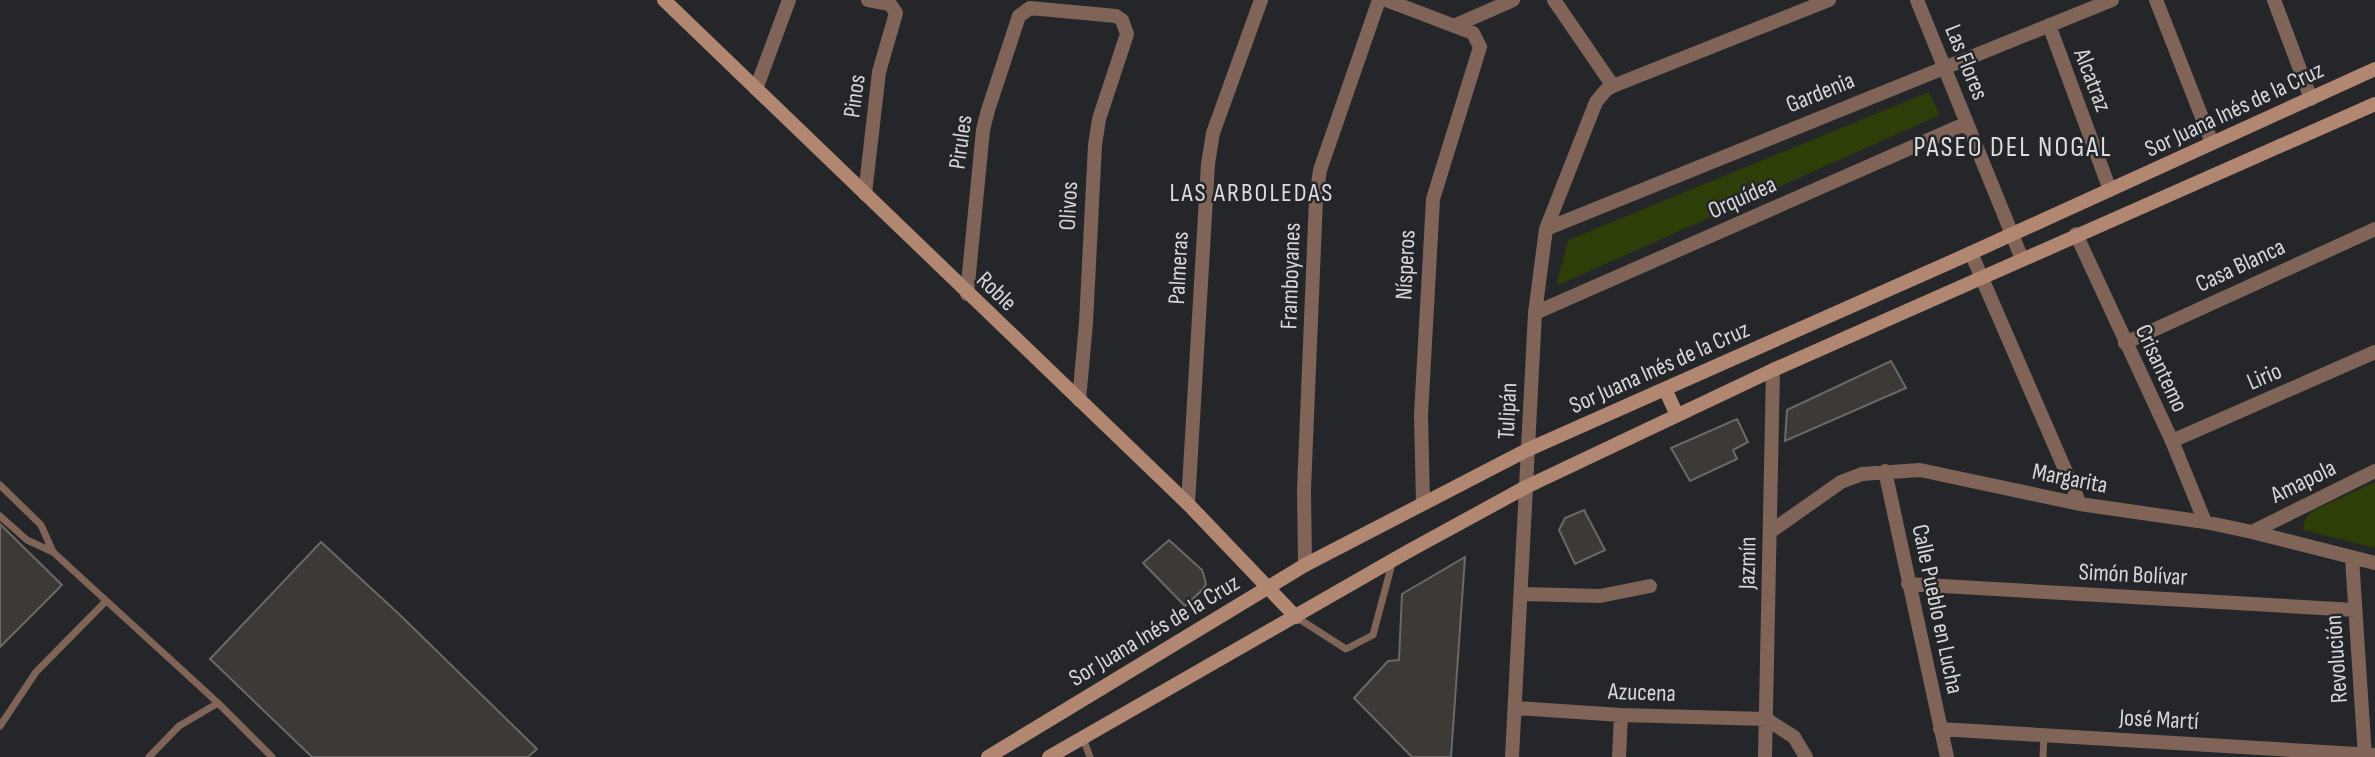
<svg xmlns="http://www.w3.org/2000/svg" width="2375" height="757" viewBox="0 0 2375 757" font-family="'Sofia Sans Condensed',sans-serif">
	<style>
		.green { fill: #2d3e09 }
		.building { fill: #3c3936; stroke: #6c6966; stroke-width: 2 }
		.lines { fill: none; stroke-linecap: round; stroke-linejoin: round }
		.lane { stroke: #7f6457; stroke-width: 7 }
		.street { stroke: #7f6457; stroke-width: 14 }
		.secondary { stroke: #b18772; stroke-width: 14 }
		.labels { text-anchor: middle; stroke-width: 5; stroke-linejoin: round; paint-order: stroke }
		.street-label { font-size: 24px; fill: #d7d7da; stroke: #252629 }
		.neighbourhood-label { font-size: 26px; letter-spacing: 2px; fill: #dcdde1; stroke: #252629 }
		.quarter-label { font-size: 28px; letter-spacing: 2px; fill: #dcdde1; stroke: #252629 }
	</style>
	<rect width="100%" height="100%" fill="#252629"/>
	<path class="green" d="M1929 92 1940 115 1556 286 1568 240Z
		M2375 482V548L2303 530 2305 519 2312 511Z"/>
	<path class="building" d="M1891 361 1906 388 1785 441 1787 410Z
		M1737 419 1748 442 1733 450 1737 459 1690 481 1671 448Z
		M1584 510 1605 550 1575 564 1559 530 1565 518Z
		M0 524 62 585 0 647Z
		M1169 540 1202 570 1204 576 1206 584 1202 590 1185 606 1143 563Z
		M321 542 400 615 537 749 528 757H312L210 659Z
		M1465 557 1451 757H1412L1354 698 1388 661 1399 660 1402 594Z"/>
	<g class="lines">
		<path class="lane" d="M0 485 41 525 53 552
			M0 516 27 540 53 552 218 703
			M1296 617 1346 649 1373 635 1393 560
			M0 726 36 672 105 602
			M1083 738 1090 757
			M149 757 179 726 218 703 272 757
			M2043 757 2044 736"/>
		<path class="street" d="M1386 0 1473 33 1480 47 1433 199 1421 415 1423 503
			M1554 0 1613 86
			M1917 0 2022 259
			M2156 0 2212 143
			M2274 0 2311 99
			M2049 25 2110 190
			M1454 26 1513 0
			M756 89 789 0
			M865 194 879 72 896 13 890 4 868 0
			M1546 229 2112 0
			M2076 234 2172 441 2205 522
			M1971 253 2080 504
			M967 294 983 130 988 110 1019 16 1030 8 1116 16 1122 20 1127 34 1099 119 1095 145 1086 323 1079 400
			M1535 313 1967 123
			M2125 343 2375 229
			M2172 441 2375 352
			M1885 471 1947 757
			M1188 504 1208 164 1213 133 1261 0
			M1770 532 1841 482 1862 474 1920 470 2080 504 2205 522 2252 532 2375 563
			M2252 532 2375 471
			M2352 558 2365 757
			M1305 565 1304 489 1316 199 1320 170 1379 0
			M1908 584 2355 610
			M1521 594 1600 596 1650 586
			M1515 708 1621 715 1766 719 1794 737 1806 757
			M1940 729 2375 755
			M1512 757 1535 313 1546 229 1596 102 1606 90 1613 86 1829 0
			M1619 757 1621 715
			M1765 757 1773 370"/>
		<path class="secondary" d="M664 0 1188 504 1296 617
			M1665 389 1677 415
			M988 757 1305 565 1527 450 1971 253 2375 69
			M1049 757 1407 552 1526 487 1773 370 2375 104"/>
	</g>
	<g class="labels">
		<g class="street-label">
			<text transform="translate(1967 62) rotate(68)" y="8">Las Flores</text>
			<text transform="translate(2093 80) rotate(69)" y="8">Alcatraz</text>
			<text transform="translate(1820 92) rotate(-22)" y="8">Gardenia</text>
			<text transform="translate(854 96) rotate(-82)" y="8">Pinos</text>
			<text transform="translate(2234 109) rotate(-25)" y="8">Sor Juana Inés de la Cruz</text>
			<text transform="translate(960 142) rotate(-82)" y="8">Pirules</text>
			<text transform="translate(1742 197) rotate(-24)" y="8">Orquídea</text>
			<text transform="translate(1068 206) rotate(-87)" y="8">Olivos</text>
			<text transform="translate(1405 265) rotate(-87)" y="8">Nísperos</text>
			<text transform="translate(2240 265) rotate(-25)" y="8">Casa Blanca</text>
			<text transform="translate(1178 268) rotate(-87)" y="8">Palmeras</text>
			<text transform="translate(1290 276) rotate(-88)" y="8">Framboyanes</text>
			<text transform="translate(997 291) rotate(44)" y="8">Roble</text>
			<text transform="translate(1659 367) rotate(-24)" y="8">Sor Juana Inés de la Cruz</text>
			<text transform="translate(2162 368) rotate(65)" y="8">Crisantemo</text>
			<text transform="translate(2264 376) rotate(-23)" y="8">Lirio</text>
			<text transform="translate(1507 411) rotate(-87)" y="8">Tulipán</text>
			<text transform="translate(2070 478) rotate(11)" y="8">Margarita</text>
			<text transform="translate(2303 481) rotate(-26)" y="8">Amapola</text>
			<text transform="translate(1747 563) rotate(-89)" y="8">Jazmín</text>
			<text transform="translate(2133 574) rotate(3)" y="8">Simón Bolívar</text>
			<text transform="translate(1938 609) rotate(78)" y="8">Calle Pueblo en Lucha</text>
			<text transform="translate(1154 630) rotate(-31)" y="8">Sor Juana Inés de la Cruz</text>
			<text transform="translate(2336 659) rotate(-94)" y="8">Revolución</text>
			<text transform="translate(1642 692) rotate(2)" y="8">Azucena</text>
			<text transform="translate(2159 719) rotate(3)" y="8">José Martí</text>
		</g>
		<g class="neighbourhood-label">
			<text x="1252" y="201">LAS ARBOLEDAS</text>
		</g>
		<g class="quarter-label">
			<text x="2013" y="156">PASEO DEL NOGAL</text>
		</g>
	</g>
</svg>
